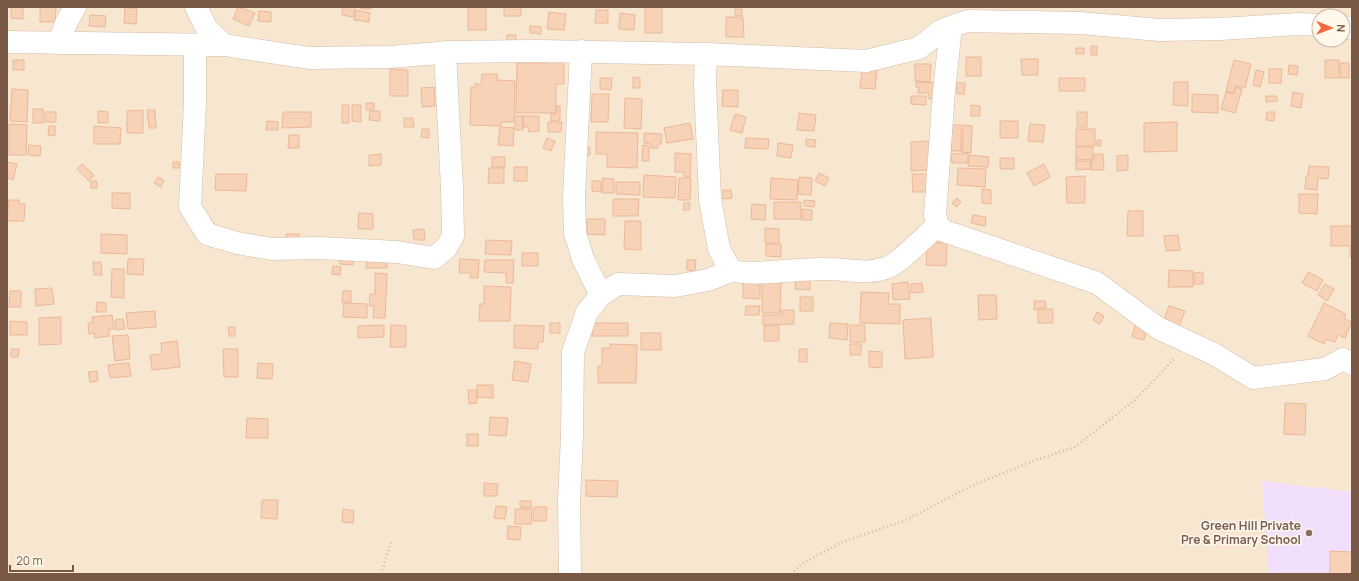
<svg xmlns="http://www.w3.org/2000/svg" width="1359" height="581" viewBox="0 0 1359 581" font-family="Manrope,sans-serif">
	<style>
		.residential { fill: #f7e6d0; fill-rule: evenodd }
		.education { fill: #f1dffb }
		.building { fill: #f7d2b7; stroke: #ebb896 }
		.lines { fill: none; stroke-linecap: round; stroke-linejoin: round }
		.minor-casing { stroke: #d3bdaa; stroke-width: 23 }
		.path { stroke: #dcb59a; stroke-width: 2.5; stroke-dasharray: 1 3; stroke-linecap: butt }
		.minor { stroke: #fff; stroke-width: 22 }
		.education-dot { fill: #8d6e63; stroke: #fff8eb; stroke-width: 1.5 }
		.labels { text-anchor: middle; stroke-width: 3; stroke-linejoin: round; paint-order: stroke }
		.education-label { font-size: 12px; font-weight: bold; fill: #785e54; stroke: #fff8eb; text-anchor: end }
	</style>
	<rect width="100%" height="100%" fill="#fff4e2"/>
	<path class="residential" d="M7 7H1352V574H7ZM1319 16H1343V40H1319Z"/>
	<path class="education" d="M1262 481 1352 492V574H1269Z"/>
	<path class="building" d="M11 7H23V19L11 18Z
		M40 7H56L55 22H40Z
		M238 7 255 13 249 26 233 19Z
		M342 7H355L354 17 342 15Z
		M361 7H371V9H361Z
		M468 7H486V30H468Z
		M504 7H521V16H504Z
		M645 7H662V33H645Z
		M125 8H137L136 24 124 23Z
		M735 9H742V16L735 15Z
		M356 10 370 13 369 22 354 20Z
		M596 10H608V23H595Z
		M259 11 271 12V22L258 21Z
		M549 12 566 14 564 30 547 29Z
		M620 13 635 15 634 30 619 29Z
		M90 15 106 16 105 27 89 26Z
		M726 17H743L744 37H726Z
		M530 26 541 27V34L530 33Z
		M507 35H516V44H507Z
		M1091 46H1097V55H1091Z
		M1076 48H1084V54H1076Z
		M966 57H981V76H966Z
		M1021 59H1038V75H1022Z
		M13 60H24V70H13Z
		M1234 60 1251 64 1245 88 1236 86 1234 93 1226 91Z
		M1325 60H1339V78H1325Z
		M549 61H564V84H556V113H516L517 63H549Z
		M1340 63H1349V78H1340Z
		M915 64H931L930 82 915 81Z
		M1289 65 1298 66 1297 75 1288 74Z
		M390 69 408 70V96H390Z
		M862 69 877 70 875 89 860 88Z
		M1269 69H1282L1281 83H1269Z
		M1256 70 1264 72 1260 87 1253 85Z
		M482 74H497V80L515 81 514 122H501V126L470 125 471 87H475V84H481Z
		M633 77 640 78V88H633Z
		M600 78H612L611 90 600 89Z
		M1059 78H1085V91H1059Z
		M916 82 940 83 939 99H929V93H918L919 87H916Z
		M1174 82H1188V106L1173 105Z
		M957 83H965L964 94H957Z
		M434 87 435 106 422 107 421 88Z
		M1236 87 1242 89 1235 113 1221 109 1226 92 1234 94Z
		M12 89 28 90 27 122 10 121Z
		M723 90H738V107L722 106Z
		M1293 92 1303 94 1301 108 1291 106Z
		M592 94H609L608 122H591Z
		M1192 94 1218 95V113L1192 112Z
		M911 96H926V105L911 104Z
		M1266 96H1277V101L1266 102Z
		M625 98 642 99 641 129 624 128Z
		M366 103H374V110H366Z
		M342 105H349V123H342Z
		M352 105H361V122L352 121Z
		M971 105 980 106V116H971Z
		M556 106H560V120L551 121V114H556Z
		M33 109H43V123H33Z
		M143 110V133H127V111Z
		M147 110H155L156 128H149Z
		M98 111 108 112V123H98Z
		M370 111H380V121L369 120Z
		M45 112H56V122H45Z
		M283 112H311V127L282 128Z
		M1077 112H1087V127H1077Z
		M1267 112H1275L1274 121 1266 120Z
		M799 113 816 115 814 131 797 130Z
		M735 114 746 117 742 133 730 130Z
		M515 116H523V130H515Z
		M523 116H539V131L529 132 528 127H523Z
		M404 118H413L414 127H404Z
		M267 121 278 122V130H266Z
		M1000 121H1018V138H1000Z
		M548 122H562L561 132H548Z
		M1177 122V151L1144 152V123Z
		M690 123 693 139 667 143 664 128Z
		M9 124 27 125 26 155H9Z
		M1030 124 1045 125 1043 142 1028 141Z
		M952 125H961V151H951Z
		M963 125 972 126 971 153 962 152Z
		M49 126H55V136L48 135Z
		M94 126 121 128 120 144H94Z
		M500 127 514 128 513 146 498 145Z
		M422 129H429V138L421 137Z
		M1076 129H1095V146H1076Z
		M596 132 638 133 637 168 607 167V154H596Z
		M644 133 662 134 661 144H658V148H651V144L644 143Z
		M289 135H299V148H288Z
		M547 138 555 141 551 151 543 148Z
		M746 138 769 139 768 149 745 148Z
		M806 139 816 140 815 147 806 146Z
		M1097 140H1101V146H1097Z
		M930 141V170L911 171V142Z
		M778 143 793 145 791 158 777 156Z
		M29 145 41 146 40 156 28 155Z
		M643 145 649 146V161H642Z
		M583 147H590V155H583Z
		M1076 147H1093V159L1076 160Z
		M675 153 691 154 690 177 684 176V172H675Z
		M968 153V163H952L951 154Z
		M381 154V165L369 166V155Z
		M1094 154H1103L1104 170H1091V160H1094Z
		M969 155 989 157 988 167 968 166Z
		M1128 155V170L1117 171V156Z
		M492 157H505V167H492Z
		M1000 158H1014V169H1000Z
		M1076 161H1091V169L1076 170Z
		M7 162 17 164 13 180 7 178Z
		M173 162H179V168H173Z
		M82 164 94 175 89 181 77 169Z
		M1044 164 1050 177 1034 186 1027 173Z
		M1309 166 1329 167 1328 179 1318 178 1317 190 1305 189 1306 176H1308Z
		M514 167H527V181H514Z
		M489 168H504V183H488Z
		M958 168 986 169 985 187 957 185Z
		M819 173 829 178 825 186 815 181Z
		M216 174H247L246 191 215 190Z
		M912 174H928V192H913Z
		M644 175 676 177 675 198 643 197Z
		M1085 176V203H1067L1066 177Z
		M158 177 164 180 161 187 154 183Z
		M799 177 812 178 811 195 798 194Z
		M603 178 614 179V193H602Z
		M679 178H691L690 200H678Z
		M771 178 798 180 797 200 770 199Z
		M91 181H97V188H91Z
		M592 181H601V192L592 191Z
		M616 182H640V195L616 194Z
		M982 189 991 190V204L982 203Z
		M723 190H731L732 198 723 199Z
		M112 193H130V209L112 208Z
		M1299 194H1318L1317 214 1299 213Z
		M957 198 961 202 956 207 952 203Z
		M613 199H639L638 216H613Z
		M9 200H19V204H25L24 221H7Z
		M804 200 815 201 814 207 804 206Z
		M774 202H801V219H774Z
		M684 203H690L689 210H683Z
		M752 204 766 205 765 220 751 219Z
		M802 209 812 210V220H802Z
		M1128 211H1143V236H1127Z
		M359 213 373 214V229H358Z
		M973 215 986 217 985 226 971 223Z
		M587 219H605V235L587 234Z
		M625 221H641V250L624 249Z
		M1331 226H1352V257H1350V246H1331Z
		M765 228 779 229V243H765Z
		M424 229 425 240H414L413 230Z
		M101 234 127 235V254L101 253Z
		M286 234H299V246H286Z
		M1178 235 1180 250 1166 251 1164 236Z
		M486 240 512 241 511 255 485 254Z
		M927 242 947 243 946 266 926 265Z
		M766 244H781V257L766 256Z
		M522 253H538V266H522Z
		M340 254H354L353 265 340 264Z
		M367 257 387 258V268H366Z
		M128 259H144L143 275 127 274Z
		M460 259 479 260 478 278H470L471 273H459Z
		M485 260H514L513 283H506V273L484 272Z
		M687 260H696L695 271 687 270Z
		M93 262H101L102 275H94Z
		M333 266 341 267 340 275 332 274Z
		M112 269H124V298L111 297Z
		M1169 270 1193 271V287H1168Z
		M1203 272V284H1194V273Z
		M1308 272 1323 280 1317 291 1302 283Z
		M375 273 387 274 385 318H373L374 306H369L370 294H375Z
		M796 275H810V290L795 289Z
		M743 282H760V299L743 298Z
		M762 282H781L780 313H762Z
		M908 282 910 299 893 300 892 284Z
		M922 283 923 292 911 293V284Z
		M1325 284 1334 289 1327 301 1318 295Z
		M484 286 511 287 510 321H479L480 304H484Z
		M52 288 54 304 36 306 35 289Z
		M10 291H21V307H9Z
		M343 291H351V302H342Z
		M861 292 889 293 888 304H900V324L860 323Z
		M978 295H996L997 319 979 320Z
		M800 297H813V311H800Z
		M1034 301H1045L1046 307 1034 310Z
		M97 302 106 303V312H96Z
		M344 303 367 304V318L343 317Z
		M1324 303 1346 314 1344 318 1352 322 1345 338 1338 335 1335 342 1326 339 1324 344 1308 336Z
		M746 306H760L759 315H745Z
		M1169 306 1185 311 1177 331 1162 325Z
		M1038 309H1053V323H1038Z
		M781 310H794V324L763 325V315H782Z
		M155 311 156 327 128 329 126 313Z
		M1097 312 1104 316 1100 324 1093 320Z
		M112 315 114 329H109V336L95 338 94 333 89 334 88 323H93L92 317Z
		M61 317V344L39 345V318Z
		M931 318 933 357 905 359 903 320Z
		M123 319 125 329 116 330 115 320Z
		M10 321 27 322V335H10Z
		M550 323H560V333H550Z
		M593 323H628V336H592Z
		M830 323 848 324 847 340 829 338Z
		M1136 323 1148 326 1144 340 1132 337Z
		M384 325V337L358 338V326Z
		M391 325 406 326V347H390Z
		M514 325 544 326 543 342H538V349L514 348Z
		M850 325H865V342H850Z
		M764 326H779V341H764Z
		M228 327H235V336H229Z
		M641 333H661V350H641Z
		M128 335 130 359 115 361 112 336Z
		M177 341 180 367 152 370 150 355 162 354 161 343Z
		M610 344 637 345 636 383H598V366H602V348H610Z
		M850 344H861V355H850Z
		M11 349H19L18 357H11Z
		M223 349H238V377H224Z
		M799 349H807V362H799Z
		M869 351 882 352V368L869 367Z
		M515 361 531 364 528 382 512 380Z
		M129 363 131 376 110 378 108 365Z
		M258 363 273 364 272 379 257 378Z
		M97 371 98 381 90 382 88 372Z
		M477 385H493V398L477 397Z
		M468 390H476L477 403 469 404Z
		M1285 403 1306 404 1305 435 1284 434Z
		M490 417 508 418 506 436 489 435Z
		M247 418 268 419V438H246Z
		M467 434H478V446H467Z
		M586 480 618 481 617 497 586 496Z
		M484 483 498 484 497 496H484Z
		M262 500H278L277 519 261 518Z
		M520 501H531V508L520 507Z
		M496 506 507 507 505 519 494 518Z
		M534 507H547L546 521H533Z
		M343 509 354 511 353 523 342 522Z
		M515 509H532L531 524H515Z
		M508 526 521 527 520 540 507 539Z
		M1330 551 1352 552V574H1330Z"/>
	<g class="lines">
		<defs>
			<path id="minor" d="M196 7 207 29 224 45
				M951 27 944 91 935 215 938 225 944 231 1097 283 1158 328 1214 354 1253 378 1325 369 1343 359 1352 364
				M1343 27 1352 28
				M7 42 224 45 309 58 389 57 452 52 537 51 706 54 866 61 919 48 942 30 967 21 1080 23 1160 30 1220 29 1298 24 1319 25
				M59 43 66 23 75 7
				M195 45V102L190 207 207 234 237 243 272 249 319 248 397 252 434 258 446 248 453 236 452 188 445 52
				M581 51 574 197 575 233 583 259 601 295
				M706 54 705 84 710 199 719 249 731 271C763 276 796 268 828 269 850 269 864 275 886 268 900 263 925 236 938 225
				M570 574 569 500 572 436 573 352 587 312 601 295 618 284 675 286 708 280 731 271"/>
		</defs>
		<use href="#minor" class="minor-casing"/>
		<path class="path" d="M381 574 391 542
			M791 574 802 564 840 543 906 520 971 486 1036 460 1075 447 1136 399 1174 359"/>
		<use href="#minor" class="minor"/>
	</g>
	<circle class="education-dot" cx="1309" cy="533" r="4"/>
	<g class="labels">
		<g class="education-label">
			<text x="1301" y="530">Green Hill Private<tspan x="1301" dy="14">Pre &amp; Primary School</tspan></text>
		</g>
	</g>
	<rect width="1359" height="581" fill="none" stroke="#795946" stroke-width="16"/>
	<g transform="translate(1331 28) rotate(91)"><circle r="19" fill="#fff8eb" stroke="#c9b8a9"/>
	<path d="M0-3L7 15L0 10L-7 15Z" fill="#f5683b"/>
	<text y="-6" font-size="11" font-weight="bold" text-anchor="middle" fill="#795946">N</text>
	</g>
	<path d="M10 565v6h63v-6" fill="none" stroke="#795946" stroke-width="2"/>
	<text x="16" y="565" font-size="12" fill="#795946" stroke="#fff8eb" stroke-width="3" paint-order="stroke">20 m</text>
</svg>
